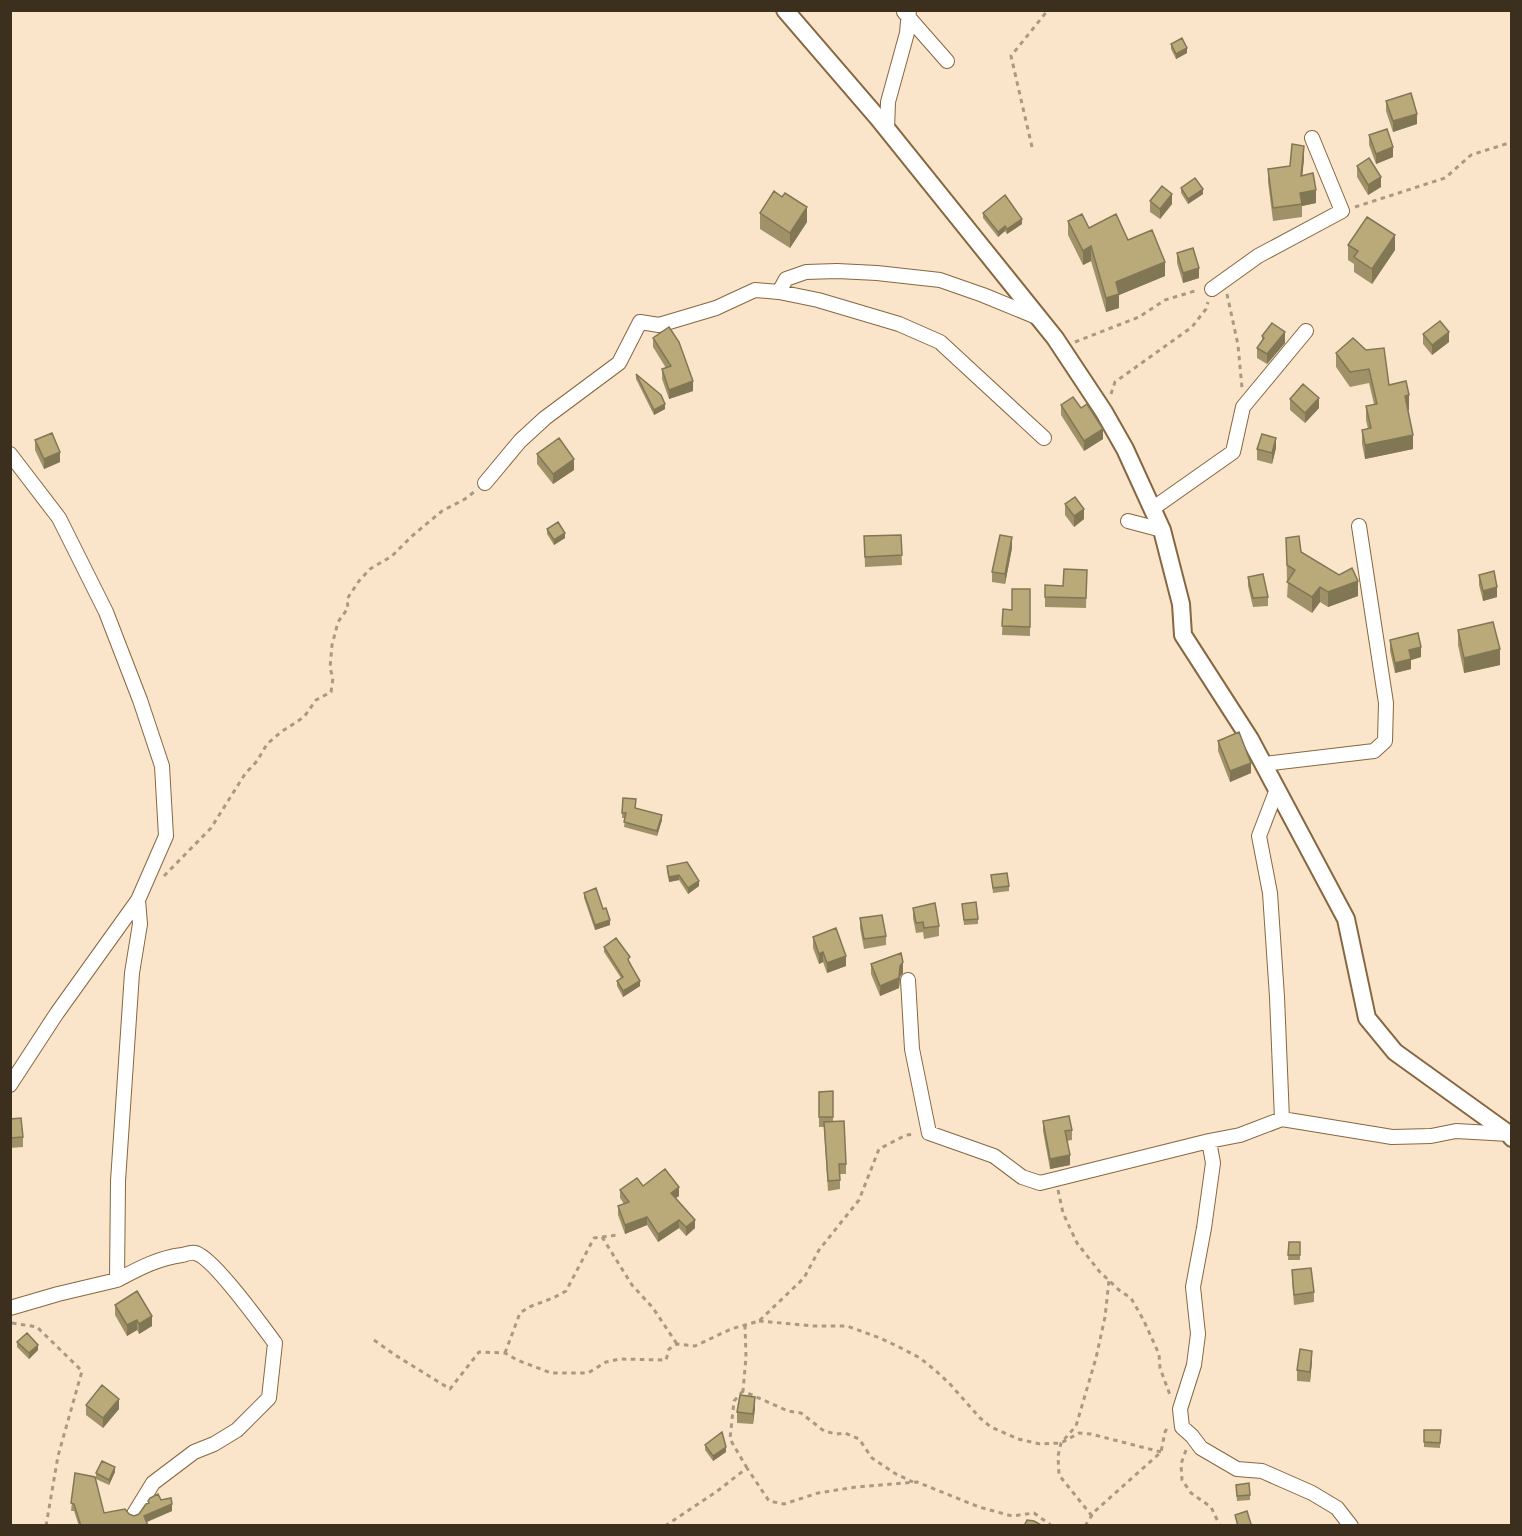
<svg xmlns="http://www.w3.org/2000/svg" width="1522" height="1536" viewBox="0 0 1522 1536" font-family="'Sofia Sans Condensed',sans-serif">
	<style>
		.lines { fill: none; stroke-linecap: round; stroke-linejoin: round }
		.minor-casing { stroke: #87673f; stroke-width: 16 }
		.tertiary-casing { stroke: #87673f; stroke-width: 20 }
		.path { stroke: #aa9982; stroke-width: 3; stroke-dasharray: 4.5 4.5; stroke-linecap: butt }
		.minor { stroke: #fff; stroke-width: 14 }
		.tertiary { stroke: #fff; stroke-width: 16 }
		.wall { fill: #a09268 }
		.shaded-wall { fill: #827755 }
		.building { fill: #baaa79; stroke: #827755; stroke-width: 1.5 }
	</style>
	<rect width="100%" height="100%" fill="#fae5cb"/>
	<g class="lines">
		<defs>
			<path id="minor" d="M904 12 947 61
				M887 129 888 102 907 33 909 10
				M1212 289 1258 256 1342 211 1312 138
				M779 292 786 279 806 272 837 271 877 273 940 280 983 295 1039 318
				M10 454 59 518 106 612 140 700 162 766 166 836 138 900 140 924 132 973 118 1181 117 1280 58 1294 10 1308
				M485 483 520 441 545 418 619 363 640 322 659 325 716 308 755 290 779 292 818 300 899 324 940 342 1044 438
				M1152 509 1233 452 1243 407 1306 331
				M1128 521 1162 530
				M1264 764 1374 751 1385 741 1386 703 1359 526
				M1277 789 1259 836 1270 893 1277 997 1282 1119 1240 1135 1209 1141 1213 1163 1204 1228 1193 1287 1198 1334 1194 1365 1180 1409 1182 1427 1192 1436 1201 1448 1237 1469 1262 1471 1312 1493 1337 1508 1351 1526
				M908 980 912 1049 929 1133 994 1156 1022 1177 1040 1183 1209 1141
				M10 1085 57 1013 138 900
				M1282 1119 1392 1137 1431 1136 1456 1131 1509 1134
				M117 1280C138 1269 158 1258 182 1255 186 1254 192 1252 195 1253 212 1256 263 1327 275 1343L269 1398 237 1430 214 1444 194 1452 153 1483 134 1514"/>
			<path id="tertiary" d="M785 10 878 118 1055 338 1104 412 1125 449 1162 530 1181 604 1183 635 1250 739 1346 919 1367 1018 1395 1052 1509 1134 1512 1138"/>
		</defs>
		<use href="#minor" class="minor-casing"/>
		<use href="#tertiary" class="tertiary-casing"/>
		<path class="path" d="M1032 147 1011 56 1048 10
			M1355 207 1445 178 1471 155 1512 142
			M1227 294 1238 345 1242 388
			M1075 342 1139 317 1165 300 1198 290
			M1111 394 1115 382 1192 327 1206 309 1208 302
			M164 876 211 828 245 774 257 761 267 744 281 732 304 717 316 700 331 692 333 678 330 668 332 645 338 622 348 608 347 599 359 581 370 569 392 556 412 536 442 511 465 499 474 492
			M1058 1190 1063 1213 1077 1243 1099 1271 1119 1290 1131 1298 1143 1319 1159 1354 1160 1368 1170 1395
			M602 1237 632 1285 653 1308 677 1344
			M759 1321 814 1326H847L880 1338 901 1348 920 1358 936 1371 950 1384 980 1418 991 1427 1018 1439 1040 1444 1061 1443 1079 1433 1091 1434 1161 1452
			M12 1323 37 1327 82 1371 58 1456 46 1526
			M745 1325 746 1357 743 1391 788 1411 801 1413 824 1431 836 1434 845 1433 859 1439 872 1458 896 1474 913 1482
			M374 1340 395 1355 450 1389 479 1352 505 1353 517 1360 551 1373H588L606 1362 620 1359 666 1360 669 1349 677 1344 695 1346 731 1329 759 1321 804 1278 819 1250 859 1200 879 1149 906 1135 915 1134
			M505 1353 520 1313 529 1307 553 1298 566 1291 594 1238 618 1235
			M743 1391 734 1401 730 1439 747 1468
			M1186 1450 1181 1464 1182 1480 1191 1493 1211 1507 1220 1526
			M1092 1516 1059 1475 1058 1456 1061 1443 1076 1426 1096 1358 1105 1317 1109 1280
			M665 1526 716 1492 747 1468 769 1501 784 1504 818 1493 856 1487 917 1482 979 1507 1012 1516 1034 1513 1052 1526
			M1085 1526 1094 1512 1161 1452 1165 1432 1168 1426"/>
		<use href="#minor" class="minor"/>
		<use href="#tertiary" class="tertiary"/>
	</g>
	<path class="wall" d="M1171 44 1187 53 1176 59 1171 49Z
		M1386 101 1417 124 1393 132 1386 111Z
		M1369 135 1393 157 1376 164 1369 145Z
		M1304 159 1302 176 1316 203 1302 206V217L1273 221 1268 182V169L1290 166Z
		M1357 166 1381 187 1368 195 1357 177Z
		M1181 188 1203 194 1188 204 1181 193Z
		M1150 201 1172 204 1160 219 1150 212Z
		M760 213 807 222 790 248 760 229Z
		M983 213 1022 224 1007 234 1005 231 998 237 983 218Z
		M1068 221 1128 240 1165 276 1119 295V308L1106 312 1091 261 1083 265 1068 235Z
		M1348 245 1395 250 1372 284 1354 272V264L1348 260Z
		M1177 253 1199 278 1183 283 1177 263Z
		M1423 334 1449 342 1432 355 1423 344Z
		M1262 336 1285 343 1267 364 1257 358V348L1262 342Z
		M653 338 693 391 669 399 662 379V369L666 368 653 347Z
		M1353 338 1409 410H1408L1413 449 1365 459 1362 444V430L1368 429 1366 420V406L1374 404 1369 383 1350 387 1336 367V353Z
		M636 374 665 409 654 415 636 379Z
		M1290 399 1319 408 1305 423 1290 410Z
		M1061 405 1081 408 1103 439 1084 451 1061 415Z
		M35 440 60 462 44 469 35 450Z
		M1276 448 1272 464 1257 460V449Z
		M537 454 574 470 553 484 537 464Z
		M1065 504 1084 519 1074 527 1065 515Z
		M547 529 565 538 554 545 547 534Z
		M901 535 902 565 865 567 864 536Z
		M1286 538 1301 552 1358 596 1328 607 1320 602 1312 613 1287 597 1288 581H1287Z
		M1012 548 1005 584 992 582V572Z
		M1087 570 1086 608 1045 607V585L1063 586Z
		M1479 575 1497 597 1483 601 1479 585Z
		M1248 577 1268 597V606L1253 607 1248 586Z
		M1030 589V636L1002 635 1003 609 1012 610Z
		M1458 630 1500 665 1464 673 1458 645Z
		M1390 640 1421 657 1411 660V669L1395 673 1390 651Z
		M1218 741 1251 773 1230 782 1218 751Z
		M623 798 635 808 662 820 657 836 624 827 625 818H622Z
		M667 866 699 886 688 894 679 880 669 882 667 871Z
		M991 875 1009 886V891L993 893Z
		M584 893 603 909 610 925 595 930 584 898Z
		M962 904 978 919V924L964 925Z
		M913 908 939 926V936L924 939 923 932 916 933 913 918Z
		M860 918 886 936V945L864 949 860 928Z
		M813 937 846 966 827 973 823 962 819 964 813 948Z
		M604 947 630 962 640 986 623 997 617 986V981L621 978 604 952Z
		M871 964 903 973 900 977 899 988 880 996 871 974Z
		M833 1091V1121L846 1164V1174H840V1189L828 1191 824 1127H819V1092Z
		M10 1119 23 1137V1147L10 1148Z
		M1043 1121 1072 1130V1140L1067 1141 1070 1165 1050 1169 1043 1131Z
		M643 1186 679 1196 675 1198 695 1228 686 1236 679 1228 658 1242 647 1225 625 1234 618 1215V1206L624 1204 620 1198V1190Z
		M1289 1242H1300V1260H1288Z
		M1292 1270 1314 1292V1302L1294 1305 1292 1280Z
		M115 1305 152 1326 139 1334 137 1330 127 1336 115 1315Z
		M17 1342 38 1350 29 1359 17 1347Z
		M1312 1361 1310 1382 1297 1381V1370Z
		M86 1405 119 1409 103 1428 86 1415Z
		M755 1408 753 1424 737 1423V1412Z
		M1424 1430H1441L1440 1448 1424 1447Z
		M705 1445 726 1452 713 1461 705 1450Z
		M115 1472 109 1485 96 1479V1473Z
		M75 1473 104 1513 129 1514 134 1516 139 1514 148 1503V1501L161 1500 172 1511 147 1522 148 1526H79L74 1511H71Z
		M1236 1485 1250 1495V1500L1237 1501Z"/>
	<path class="shaded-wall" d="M1187 48V53L1176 59V54Z
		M1417 114V124L1393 132V121Z
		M1304 146V159L1301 189V176Z
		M1393 147V157L1376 164V154Z
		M1381 177V187L1368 195V185Z
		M1203 189V194L1188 204V199Z
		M1316 190V203L1302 206 1300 193Z
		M1172 194V204L1160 219V209Z
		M807 207V222L790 248V233Z
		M1022 219V224L1007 234V229Z
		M1005 226V231L998 237V232Z
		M1395 235V250L1372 284V269Z
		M1091 246V261L1083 265V251Z
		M1165 262V276L1119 295V308L1106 312V298L1116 282Z
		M1199 268V278L1183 283V273Z
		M1285 332V343L1267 364V354Z
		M1449 332V342L1432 355V345Z
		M693 381V391L669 399V390Z
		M1409 395V410L1405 411V396Z
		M1319 398V408L1305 423V413Z
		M665 404V409L654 415V410Z
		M1103 429V439L1084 451V441Z
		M1413 435V449L1365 459V445Z
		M1276 438V448L1272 464V453Z
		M60 452V462L44 469V459Z
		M574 459V470L553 484V474Z
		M1084 509V519L1074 527V516Z
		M565 533V538L554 545V540Z
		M1012 537V548L1005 584V574Z
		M1358 581V596L1328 607V592Z
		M1320 587V602L1312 613V597Z
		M1497 587V597L1483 601V591Z
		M1421 647V657L1411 660V669L1395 673V663L1409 650Z
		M1500 649V665L1464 673V658Z
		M1251 763V773L1230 782V771Z
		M662 815V820L657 836V831Z
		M679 875V880L669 882V877Z
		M699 881V886L688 894V888Z
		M610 920V925L595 930V925Z
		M823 952V962L819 964V954Z
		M846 956V966L827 973V963Z
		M903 962V973L900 977 899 988 880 996V986Z
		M640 981V986L623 997V991Z
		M1070 1155V1165L1050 1169V1159Z
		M679 1187V1196L671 1201V1193Z
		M647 1217V1225L625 1234V1225Z
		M679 1220V1228L658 1242V1234Z
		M695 1220V1228L686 1236V1227Z
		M152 1316V1326L139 1334V1324Z
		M137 1320V1330L127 1336V1325Z
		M38 1345V1350L29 1359V1353Z
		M1312 1351V1361L1310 1382V1372Z
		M755 1397V1408L753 1424V1414Z
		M119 1399V1409L103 1428V1418Z
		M726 1447V1452L713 1461V1456Z
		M115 1467V1472L109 1485V1480Z
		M172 1504V1511L144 1523V1516Z"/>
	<path class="building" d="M1182 38 1187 48 1176 54 1171 44Z
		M1411 93 1417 114 1393 121 1386 101Z
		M1387 129 1393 147 1376 154 1369 135Z
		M1292 144 1304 146 1301 176 1313 173 1316 190 1300 193 1302 204 1273 208 1268 169 1290 166Z
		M1369 158 1381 177 1368 185 1357 166Z
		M1195 178 1203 189 1188 199 1181 188Z
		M1162 186 1172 194 1160 209 1150 201Z
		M774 191 782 197 785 193 807 207 790 233 760 213Z
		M1005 195 1022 219 1007 229 1005 226 998 232 983 213Z
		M1082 214 1089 228 1116 214 1128 240 1152 230 1165 262 1116 282 1119 294 1106 298 1091 246 1083 251 1068 221Z
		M1367 217 1395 235 1372 269 1354 257 1358 251 1348 245Z
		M1193 248 1199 268 1183 273 1177 253Z
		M1440 321 1449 332 1432 345 1423 334Z
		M1272 323 1285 332 1267 354 1257 348 1264 338 1262 336Z
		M669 327 679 342 693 381 669 390 662 369 671 366 653 338Z
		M1353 338 1366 350 1384 348 1389 385 1406 381 1409 395 1405 396 1413 435 1365 445 1362 430 1371 428 1366 406 1377 404 1369 369 1350 372 1336 353Z
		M636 374 661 395 665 404 654 410Z
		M1303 384 1319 398 1305 413 1290 399Z
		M1073 397 1081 408 1087 404 1103 429 1084 441 1061 405Z
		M52 433 60 452 44 459 35 440Z
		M1262 434 1276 438 1272 453 1257 449Z
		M559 438 574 459 553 474 537 454Z
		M1075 497 1084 509 1074 516 1065 504Z
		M558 522 565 533 554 540 547 529Z
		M901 535 902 555 865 557 864 536Z
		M1000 535 1012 537 1005 574 992 572Z
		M1299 536 1301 552 1339 575 1352 568 1358 581 1328 592 1320 587 1312 597 1287 582 1295 570 1287 565 1286 538Z
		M1064 569 1087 570 1086 598 1045 597V585L1063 586Z
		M1494 571 1497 587 1483 591 1479 575Z
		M1263 574 1268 597 1253 598 1248 577Z
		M1012 589H1030V627L1002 626 1003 609 1012 610Z
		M1493 622 1500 649 1464 658 1458 630Z
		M1418 633 1421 647 1409 650 1411 659 1395 663 1390 640Z
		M1239 732 1251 763 1230 771 1218 741Z
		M623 798 636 799 635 808 662 815 657 831 624 822 626 813H622Z
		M687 862 699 881 688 888 679 875 669 877 667 866Z
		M1007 873 1009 886 993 888 991 875Z
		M596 888 603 909 606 908 610 920 595 925 584 893Z
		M976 902 978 919 964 920 962 904Z
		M935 903 939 926 924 928 923 922 916 923 913 908Z
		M882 915 886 936 864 939 860 918Z
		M836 928 846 956 827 963 823 952 819 954 813 937Z
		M616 938 630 957 628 959 629 962 640 981 623 991 617 981 623 977 604 947Z
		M901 953 903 962 900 966 899 978 880 986 871 964Z
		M833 1091V1117H819V1092Z
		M1069 1116 1072 1130 1065 1131 1070 1155 1050 1159 1043 1121Z
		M21 1118 23 1137 10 1138V1119Z
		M844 1121 846 1164H839L840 1180 828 1181 824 1122Z
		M665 1169 679 1187 671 1193 695 1220 686 1227 679 1220 658 1234 647 1217 625 1225 618 1206 629 1202 620 1190 637 1178 643 1186Z
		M1289 1242H1300V1255H1288Z
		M1311 1268 1314 1292 1294 1295 1292 1270Z
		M137 1291 152 1316 139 1324 137 1320 127 1325 115 1305Z
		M27 1333 38 1345 29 1353 17 1342Z
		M1300 1349 1312 1351 1310 1372 1297 1370Z
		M102 1385 119 1399 103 1418 86 1405Z
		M740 1395 755 1397 753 1414 737 1412Z
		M1424 1430H1441L1440 1443 1424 1442Z
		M722 1432 726 1447 713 1456 705 1445Z
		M102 1461 115 1467 109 1480 96 1473Z
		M75 1473 95 1477 104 1513 125 1509 129 1514 134 1516 139 1514 146 1504 149 1503 148 1501 150 1498 158 1494 161 1500 171 1498 172 1504 144 1516 148 1526H81L74 1504 71 1503Z
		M1249 1483 1250 1495 1237 1496 1236 1485Z
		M1247 1511 1251 1524 1247 1526H1238L1235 1515Z
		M1027 1520 1034 1521 1043 1526H1024Z"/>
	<rect width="1522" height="1536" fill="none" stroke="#3c2f1d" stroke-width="24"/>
</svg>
